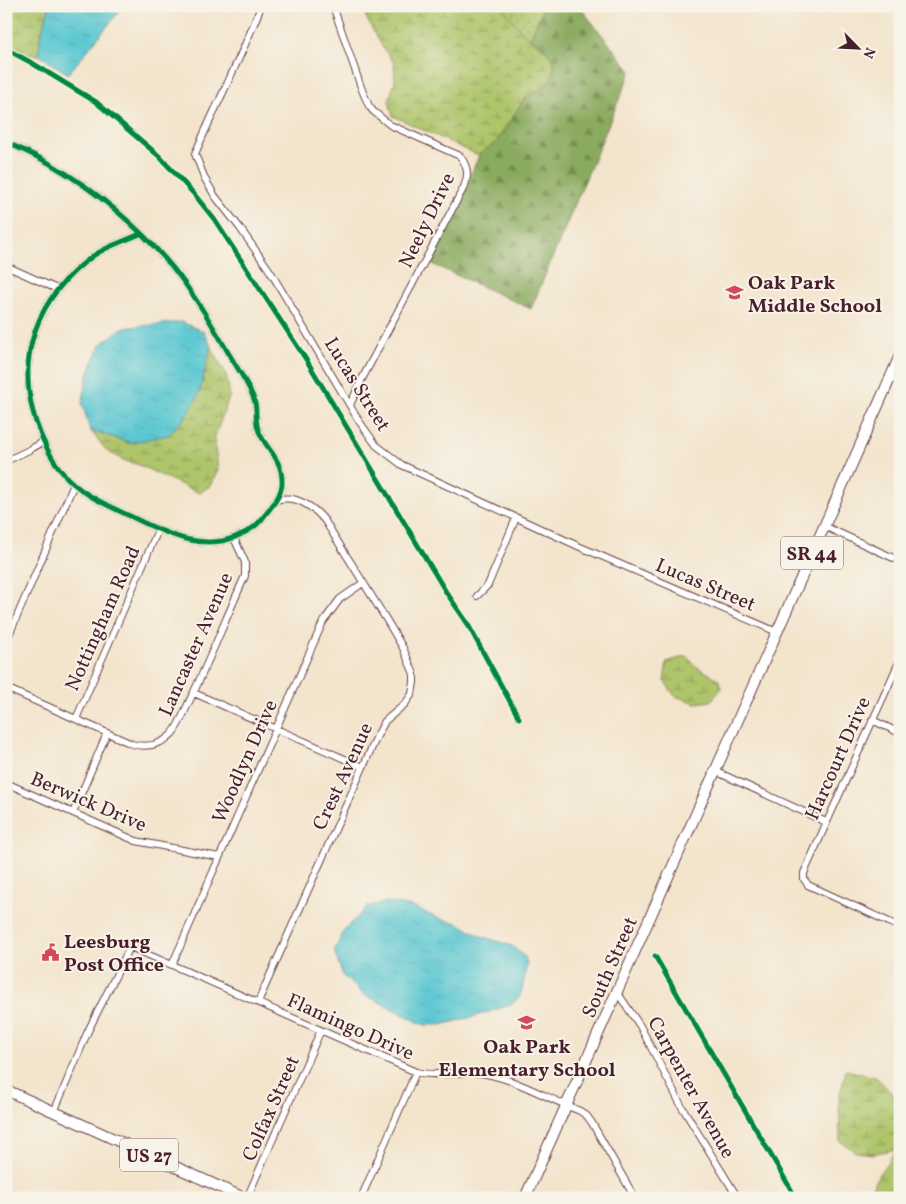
<svg xmlns="http://www.w3.org/2000/svg" width="906" height="1204" viewBox="0 0 906 1204" font-family="Vollkorn,serif">
	<style>
		.grass { fill: url(#grass-dots); stroke: #7c724a }
		.forest { fill: url(#forest-firs); stroke: #6a6444 }
		.wetland { fill: url(#wetland-marsh); stroke: #7c724a }
		.water { fill: url(#water-ripples); stroke: #52737e }
		.lines { fill: none; stroke-linecap: round; stroke-linejoin: round }
		.minor-casing { stroke: #633d43; stroke-width: 8 }
		.primary-casing { stroke: #633d43; stroke-width: 12 }
		.trunk-casing { stroke: #633d43; stroke-width: 12 }
		.minor { stroke: #fff; stroke-width: 6 }
		.primary { stroke: #fff; stroke-width: 10 }
		.trunk { stroke: #fff; stroke-width: 10 }
		.cycleway-casing { stroke: #f7f3e8; stroke-width: 8 }
		.cycleway { stroke: #00873e; stroke-width: 5 }
		.labels { text-anchor: middle; stroke-width: 4; stroke-linejoin: round; paint-order: stroke }
		.shield { fill: #f7f3e8; stroke: #7e5f64; stroke-width: 1 }
		.shield-label { font-size: 19px; font-weight: bold; fill: #4a1f2b }
		.street-label { font-size: 20px; fill: #4a1f2b; stroke: #f7f3e8 }
		.poi-label { font-size: 20px; font-weight: bold; fill: #4a1f2b; stroke: #f7f3e8; text-anchor: start }
	</style>
	<defs>
		<pattern id="grass-dots" width="8" height="8" patternUnits="userSpaceOnUse" patternTransform="scale(1.25)"><rect width="8" height="8" fill="#aec56a"/><path d="M2 2h.1M6 6h.1" fill="none" stroke="#909f57" stroke-width="1.8" stroke-linecap="round"/></pattern>
		<pattern id="forest-firs" width="22" height="20" patternUnits="userSpaceOnUse" patternTransform="scale(1.25)"><rect width="22" height="20" fill="#8aaa5e"/><path d="M5 1l3.5 6h-7zM16 11l3.5 6h-7z" fill="#738a4e"/></pattern>
		<pattern id="wetland-marsh" width="20" height="14" patternUnits="userSpaceOnUse" patternTransform="scale(1.25)"><rect width="20" height="14" fill="#aec56a"/><path d="M1 5h8M5 5V1M11 12h8M15 12V8" fill="none" stroke="#909f57"/></pattern>
		<pattern id="water-ripples" width="26" height="14" patternUnits="userSpaceOnUse" patternTransform="scale(1.25)"><rect width="26" height="14" fill="#5ac7d1"/><path d="M2 4q2-2 4 0t4 0M15 11q2-2 4 0t4 0" fill="none" stroke="#50aab4"/></pattern>
	</defs>
	<rect width="100%" height="100%" fill="#f7f3e8"/>
	<filter id="ink" filterUnits="userSpaceOnUse"><feTurbulence type="fractalNoise" baseFrequency=".02" numOctaves="2"/><feDisplacementMap in="SourceGraphic" scale="10" xChannelSelector="R" yChannelSelector="G"/><feConvolveMatrix kernelMatrix="1 2 1 2 8 2 1 2 1" color-interpolation-filters="sRGB"/></filter>
	<filter id="wash" filterUnits="userSpaceOnUse"><feTurbulence type="fractalNoise" baseFrequency=".0096" numOctaves="4" result="noise"/><feDisplacementMap in="SourceGraphic" scale="20" xChannelSelector="R" yChannelSelector="G"/><feGaussianBlur stdDeviation="1.12" result="paint"/><feColorMatrix in="noise" values="0 0 0 0 0 0 0 0 0 0 0 0 0 0 0 0 0 1.4 0 .05"/><feComposite in="paint" operator="in"/></filter>
	<g filter="url(#wash)">
		<rect width="100%" height="100%" fill="#f3e4cc"/>
		<path class="grass" d="M502 6H544L530 39C519 31 509 18 502 6Z"/>
		<path class="forest" d="M544 6H579L631 71 531 309 432 264 480 153 496 142 525 98 543 87 552 77 554 63 545 49 530 39Z"/>
		<path class="wetland" d="M6 6H50L40 38 39 55H6Z
			M362 6H502L508 15 525 35 545 49 554 63 552 77 543 87 525 98 496 142 478 155 393 116 389 101 395 81 394 63 383 48 368 21Z
			M211 346 226 375 230 395 214 439 218 470 210 486 199 493 139 465 123 460 107 451 90 430 131 443 200 392Z
			M686 656 697 667 718 679 722 688 711 701 696 703 675 696 664 681 667 662Z
			M846 1070 876 1077 900 1101V1198H868L879 1174 897 1149 872 1154 856 1152 840 1141 839 1098Z"/>
		<path class="water" d="M50 6 117 7 118 13 68 74 39 55 40 38Z
			M182 322 204 332 211 346 200 392 185 418 168 435 131 443 90 430 82 403 88 374 100 345 122 328Z
			M386 902 413 907 437 918 458 923 481 936 512 946 525 957 527 964 522 990 519 998 508 1006 472 1017 441 1025H426L418 1022 363 994 343 976 334 951 345 929 367 907Z"/>
	</g>
	<g filter="url(#ink)">
		<g class="lines">
			<defs>
				<path id="minor" d="M261 6C242 57 216 104 195 154L205 179 215 196 240 228 270 271 359 421 376 445 402 465 578 546 777 632
					M333 6 362 90 369 106 373 111 390 125 460 156C468 167 469 175 464 187L362 379 350 405
					M6 142C22 150 38 156 52 165 97 191 140 228 173 268 194 294 212 324 229 354 236 366 253 391 255 403 257 412 255 420 258 429 265 450 283 457 282 484 281 496 272 506 265 515 259 524 251 530 242 534 204 554 165 533 130 516 105 504 80 494 62 472 50 457 42 440 36 422 14 356 38 296 93 256 107 246 125 241 140 234
					M6 266 57 289
					M6 461 29 450 43 442
					M824 526 900 561
					M477 596 488 585 516 518
					M6 642 74 484
					M900 660 804 873V879L808 885 900 927
					M6 688 132 744C147 748 161 745 172 734 179 726 184 713 188 704 209 662 226 618 245 576V562L234 538
					M194 693 363 767
					M76 719 158 530
					M872 720 900 733
					M715 771 826 822
					M6 783 136 841 219 857
					M73 813 107 733
					M172 965 323 622 340 599 363 583
					M617 992 640 1026 682 1107 738 1198
					M258 1002 377 736 385 721 405 704 412 694 414 682V674L403 648 386 619 325 521C315 508 296 494 277 500
					M54 1112 88 1031 130 947 172 965 416 1072C439 1078 462 1069 486 1074 518 1080 549 1099 580 1111L587 1116 592 1123 635 1198
					M247 1198 321 1030
					M361 1198 416 1072"/>
				<path id="primary" d="M525 1198 900 356"/>
				<path id="trunk" d="M6 1090 244 1198"/>
			</defs>
			<use href="#minor" class="minor-casing"/>
			<use href="#primary" class="primary-casing"/>
			<use href="#trunk" class="trunk-casing"/>
			<use href="#minor" class="minor"/>
			<use href="#primary" class="primary"/>
			<use href="#trunk" class="trunk"/>
			<defs>
				<path id="cycleway" d="M6 49 32 63 96 102 159 156 194 194 214 219 307 361 446 592 466 621 519 718
					M6 142C22 150 38 156 52 165 97 191 140 228 173 268 194 294 212 324 229 354 236 366 253 391 255 403 257 412 255 420 258 429 265 450 283 457 282 484 281 496 272 506 265 515 259 524 251 530 242 534 204 554 165 533 130 516 105 504 80 494 62 472 50 457 42 440 36 422 14 356 38 296 93 256 107 246 125 241 140 234
					M655 956 796 1198"/>
			</defs>
			<use href="#cycleway" class="cycleway-casing"/>
			<use href="#cycleway" class="cycleway"/>
		</g>
	</g>
	<defs>
		<symbol id="school-bare" viewBox="-9 -9 18 18"><path d="M0-5L7-2L0 1L-7-2ZM-4 1L0 2.5L4 1V4Q0 6-4 4Z" fill="#d1495b" stroke="#f7f3e8" stroke-width="2.5" paint-order="stroke"/></symbol>
		<symbol id="civic-bare" viewBox="-9 -9 18 18"><path d="M-.6-6.5H3V-4.5H.6V-3L4-1V1h2V6H-6V1h2V-1L-.6-3ZM-1.2 2.5V6h2.4V2.5Z" fill="#d1495b" stroke="#f7f3e8" stroke-width="2.5" paint-order="stroke"/></symbol>
	</defs>
	<g fill-rule="evenodd">
		<use href="#school-bare" x="722" y="280" width="25" height="25"/>
		<use href="#civic-bare" x="38" y="940" width="25" height="25"/>
		<use href="#school-bare" x="514" y="1010" width="25" height="25"/>
	</g>
	<g class="labels">
		<g class="shield">
			<rect x="781" y="536.5" width="62" height="33" rx="4"/>
			<rect x="120" y="1138.5" width="58" height="33" rx="4"/>
		</g>
		<g class="shield-label">
			<text x="812" y="560">SR 44</text>
			<text x="149" y="1162">US 27</text>
		</g>
		<g class="street-label">
			<text transform="translate(426 220) rotate(-64)" y="7">Neely Drive</text>
			<text transform="translate(358 384) rotate(58)" y="7">Lucas Street</text>
			<text transform="translate(706 584) rotate(23)" y="7">Lucas Street</text>
			<text transform="translate(102 618) rotate(-66)" y="7">Nottingham Road</text>
			<text transform="translate(195 644) rotate(-66)" y="7">Lancaster Avenue</text>
			<text transform="translate(837 758) rotate(-66)" y="7">Harcourt Drive</text>
			<text transform="translate(244 761) rotate(-66)" y="7">Woodlyn Drive</text>
			<text transform="translate(342 776) rotate(-65)" y="7">Crest Avenue</text>
			<text transform="translate(89 801) rotate(23)" y="7">Berwick Drive</text>
			<text transform="translate(609 967) rotate(-66)" y="7">South Street</text>
			<text transform="translate(351 1026) rotate(24)" y="7">Flamingo Drive</text>
			<text transform="translate(692 1087) rotate(61)" y="7">Carpenter Avenue</text>
			<text transform="translate(270 1108) rotate(-66)" y="7">Colfax Street</text>
		</g>
		<g class="poi-label">
			<text x="748" y="289">Oak Park<tspan x="748" dy="23">Middle School</tspan></text>
			<text x="64" y="948">Leesburg<tspan x="64" dy="23">Post Office</tspan></text>
			<text x="527" y="1053" text-anchor="middle">Oak Park<tspan x="527" dy="23">Elementary School</tspan></text>
		</g>
	</g>
	<rect width="906" height="1204" fill="none" stroke="#f7f3e8" stroke-width="25"/>
	<g transform="translate(858 48) rotate(114)" stroke="#f7f3e8" stroke-width="4" paint-order="stroke">
	<path d="M0-4L9 19L0 12L-9 19Z" fill="#4a1f2b"/>
	<text y="-8" font-size="14" font-weight="bold" text-anchor="middle" fill="#4a1f2b">N</text>
	</g>
</svg>
